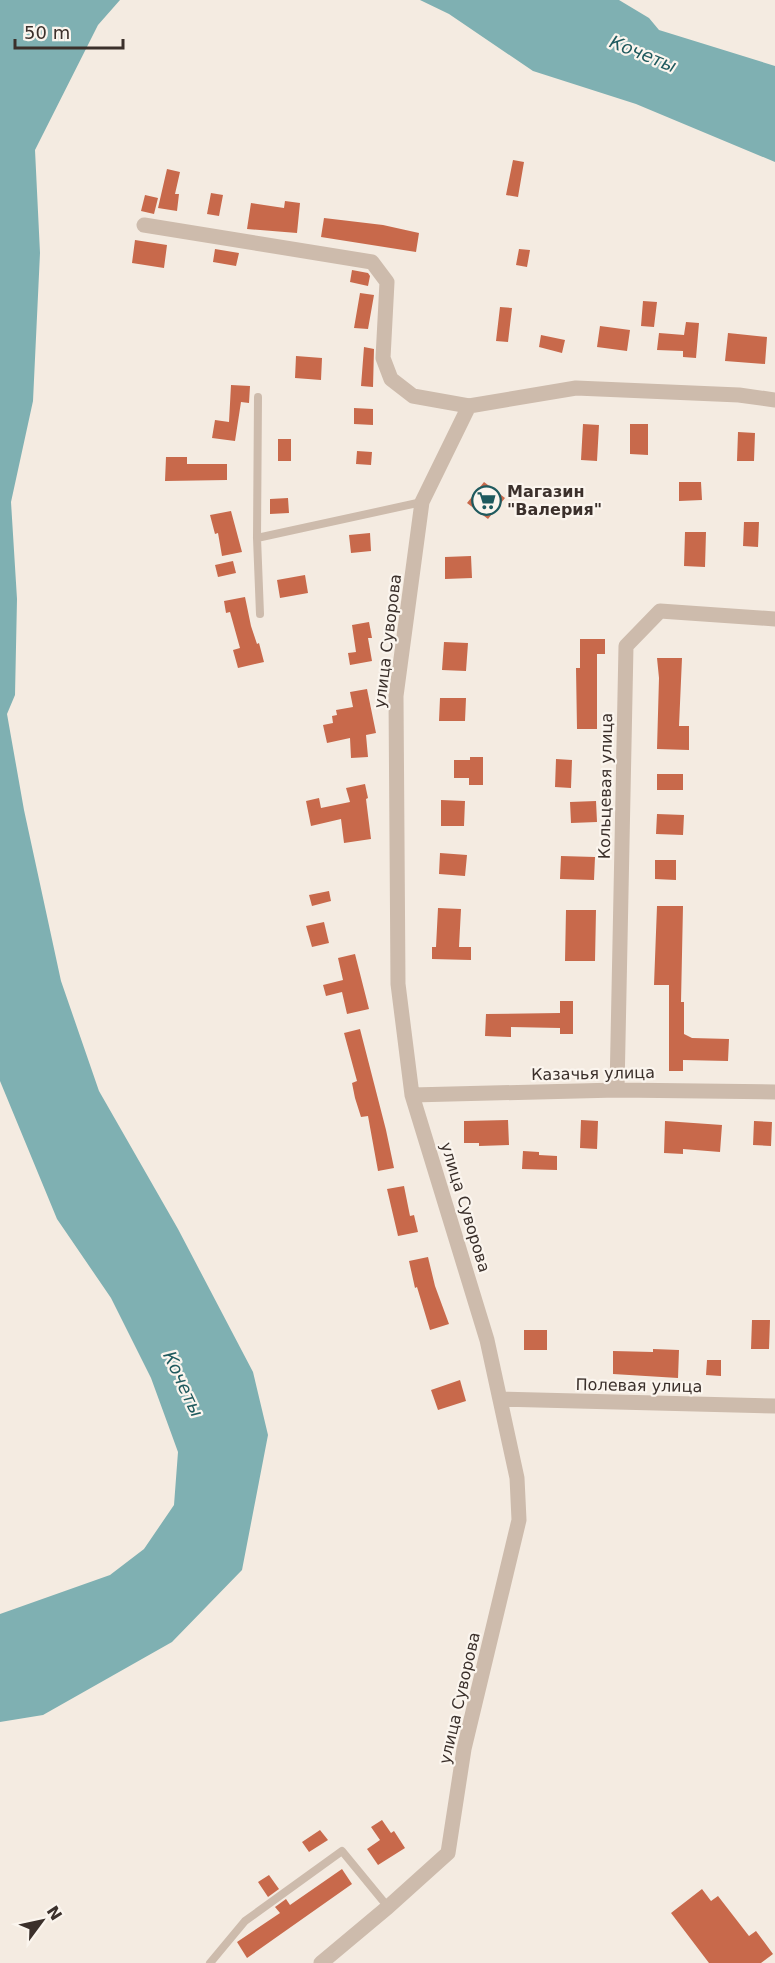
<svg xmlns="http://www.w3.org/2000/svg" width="775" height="1963" viewBox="0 0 775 1963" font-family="'DejaVu Sans',sans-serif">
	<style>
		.water { fill: #7fb0b2 }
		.building { fill: #c8694b }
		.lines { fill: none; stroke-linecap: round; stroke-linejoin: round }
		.service { stroke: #cdbbac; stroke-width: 8 }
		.minor { stroke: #cdbbac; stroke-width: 15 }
		.labels { text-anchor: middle; stroke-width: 4.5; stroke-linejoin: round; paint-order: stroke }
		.poi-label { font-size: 16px; font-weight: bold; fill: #3b302b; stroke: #fbf5ee; text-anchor: start }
		.street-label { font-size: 16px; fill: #3b302b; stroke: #fbf5ee }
		.water-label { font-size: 18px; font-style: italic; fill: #1f5a5e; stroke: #fbf5ee }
	</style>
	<rect width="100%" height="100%" fill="#f4ebe1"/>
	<path class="water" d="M0 0H120L98 25 35 150 40 253 33 401 11 502 17 599 15 695 7 714 24 810 61 981 99 1091 178 1229 253 1372 268 1435 242 1570 172 1642 43 1715 0 1722V1614L110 1575 144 1549 174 1505 178 1452 151 1378 111 1298 57 1219 0 1081Z
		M420 0H619L649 18 659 30 775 66V162L636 104 533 71 449 14Z"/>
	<path class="building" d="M513 160 524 162 518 197 506 195Z
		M167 169 180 172 175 194H179L177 211 158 208Z
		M211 193 223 195 219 216 207 214Z
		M145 195 158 198 154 214 141 211Z
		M285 201 300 203 297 233 247 229 251 203 284 208Z
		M324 218 383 225 419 233 416 252 321 237Z
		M135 240 167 245 164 268 132 263Z
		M215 249 239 253 236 266 213 262Z
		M519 249 530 250 527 267 516 265Z
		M352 270 368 273 370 276 368 286 350 282Z
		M360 293 374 295 368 329 354 328Z
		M643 301 657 302 654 327 641 326Z
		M500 307 512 308 508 342 496 341Z
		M686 322 699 323 696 358 683 357V351L657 350 659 333 684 335Z
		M600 326 630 330 627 351 597 347Z
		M728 333 767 337 765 364 725 361Z
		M541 335 565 340 562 353 539 347Z
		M364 347 374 349 373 387 361 386Z
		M296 356 322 358 321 380 295 378Z
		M231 385 250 386 249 403 241 402 235 441 212 438 215 420 229 422Z
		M354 408 373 409V425L354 424Z
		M583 424 599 425 597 461 581 460Z
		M630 424H648V455L630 454Z
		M738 432 755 433 754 461H737Z
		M278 439H291V461H278Z
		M357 451 372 452 371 465 356 464Z
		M166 457H187V464H227V480L165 481Z
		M484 482 505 498 488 519 467 503Z
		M679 482H701L702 500 679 501Z
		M288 498 289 513 270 514V499Z
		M231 511 242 552 222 556 218 533 215 534 210 515Z
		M744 522H759L758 547 743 546Z
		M685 532H706L705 567 684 566Z
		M370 533 371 551 351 553 349 535Z
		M471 556 472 578 445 579V557Z
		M233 561 236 573 218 577 215 565Z
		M305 575 308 593 280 598 277 580Z
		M245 597 251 626 257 644 259 643 264 662 238 668 233 650 240 648 230 612 226 613 224 601Z
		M369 622 372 638H368L372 661 350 665 348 653 356 652 352 625Z
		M580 639H605V654H597V729H577L576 668H580Z
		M444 642 468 643 466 671 442 670Z
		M657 658H682L679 726H689V750L657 749 659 678Z
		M367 689 376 733 366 735 368 757 351 758 350 738 327 743 323 725 333 723 332 716 337 715 336 710 353 707 350 692Z
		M440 698H466L465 721H439Z
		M470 757H483V785H469V778H454V760H470Z
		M556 759 572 760 571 788 555 787Z
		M657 774H683V790H657Z
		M365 784 368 798 366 799 371 839 344 843 341 819 311 826 306 801 319 798 321 808 350 802 346 788Z
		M441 800 465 801 464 826H441Z
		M596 801 597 822 571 823 570 802Z
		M657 814 684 815 683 835 656 834Z
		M440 853 467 855 465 876 439 874Z
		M561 856 595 857 594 880 560 879Z
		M655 860H676V880L655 879Z
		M329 891 331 901 312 906 309 895Z
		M657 906H683L681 1002H684V1034L692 1038 729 1039 728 1061 683 1060V1071H669V985H654Z
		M438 908 461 909 459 947H471V960L432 959V947H436Z
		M566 910H596L595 961H565Z
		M324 922 329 943 312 947 306 926Z
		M355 954 369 1009 347 1014 342 992 326 996 323 985 343 980 338 958Z
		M560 1001H573V1034H560V1028L511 1027V1037L485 1036 486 1014 560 1013Z
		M360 1029 386 1130 394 1168 378 1171 368 1116 361 1117 355 1098 352 1083 357 1081 344 1033Z
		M508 1120 509 1145 479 1146V1143H464V1121Z
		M581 1120 598 1121 597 1149 580 1148Z
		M665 1121 722 1125 720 1152 683 1149V1154L664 1153Z
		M754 1121 772 1122 771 1146 753 1145Z
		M523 1151 539 1152V1155L557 1156V1170L522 1169Z
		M404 1186 410 1216 414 1215 418 1232 398 1236 387 1189Z
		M428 1257 435 1286 449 1324 430 1330 417 1287 415 1288 409 1261Z
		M752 1320H770L769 1349H751Z
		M524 1330H547V1350H524Z
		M653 1349 679 1350 678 1378 613 1374V1351L653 1352Z
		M707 1360H721V1376L706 1375Z
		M460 1380 466 1401 438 1410 431 1390Z
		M382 1820 391 1833 394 1831 405 1848 378 1865 367 1849 380 1840 371 1827Z
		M320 1830 328 1840 309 1852 302 1842Z
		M342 1869 352 1884 247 1958 237 1942 280 1913 275 1907 286 1899 290 1905Z
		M269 1875 279 1889 268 1897 258 1882Z
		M702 1889 711 1901 718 1896 749 1936 756 1931 773 1954 761 1963H709L671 1913Z"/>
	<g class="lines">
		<path class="service" d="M258 397 257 538 260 614
			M257 538 422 502
			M210 1963 245 1921 342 1851 388 1907"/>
		<path class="minor" d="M144 225 372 262 387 282 383 358 391 379 413 396 469 406 576 388 739 395 775 400
			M617 1090 626 646 660 611 775 619
			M412 1095 617 1090 775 1092
			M502 1399 775 1406
			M321 1963 388 1907 448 1853 464 1749 519 1520 517 1478 487 1340 412 1095 398 984 396 696 422 502 469 406"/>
	</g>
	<defs>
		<symbol id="supermarket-ring" viewBox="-11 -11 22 22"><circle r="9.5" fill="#fbf5ee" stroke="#1f5a5e" stroke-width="1.5"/><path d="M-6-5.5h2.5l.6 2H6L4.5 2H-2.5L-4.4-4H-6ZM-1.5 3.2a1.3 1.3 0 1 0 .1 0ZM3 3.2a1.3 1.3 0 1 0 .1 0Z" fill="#1f5a5e"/></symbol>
	</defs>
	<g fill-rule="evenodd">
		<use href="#supermarket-ring" x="470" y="484" width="33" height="33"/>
	</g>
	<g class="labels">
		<g class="poi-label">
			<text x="507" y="497">Магазин<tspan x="507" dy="18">"Валерия"</tspan></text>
		</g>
		<g class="street-label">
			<text transform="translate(387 641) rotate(-83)" y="6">улица Суворова</text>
			<text transform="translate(605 786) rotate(-89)" y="6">Кольцевая улица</text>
			<text transform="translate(593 1073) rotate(-1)" y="6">Казачья улица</text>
			<text transform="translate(466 1207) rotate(73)" y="6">улица Суворова</text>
			<text transform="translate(639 1385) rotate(1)" y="6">Полевая улица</text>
			<text transform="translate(459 1698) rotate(-77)" y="6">улица Суворова</text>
		</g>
		<g class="water-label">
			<text transform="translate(643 54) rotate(22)" y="6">Кочеты</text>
			<text transform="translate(183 1384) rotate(65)" y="6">Кочеты</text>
		</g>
	</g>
	<g transform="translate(42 1921) rotate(57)" stroke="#fbf5ee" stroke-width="4.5" paint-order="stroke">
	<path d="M0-4.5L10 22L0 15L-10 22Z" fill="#3b302b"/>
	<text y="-9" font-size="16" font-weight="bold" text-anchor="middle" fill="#3b302b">N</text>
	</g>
	<path d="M15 39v9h108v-9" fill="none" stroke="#3b302b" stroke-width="3"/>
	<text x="24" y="39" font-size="18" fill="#3b302b" stroke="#fbf5ee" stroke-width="4.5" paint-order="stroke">50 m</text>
</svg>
